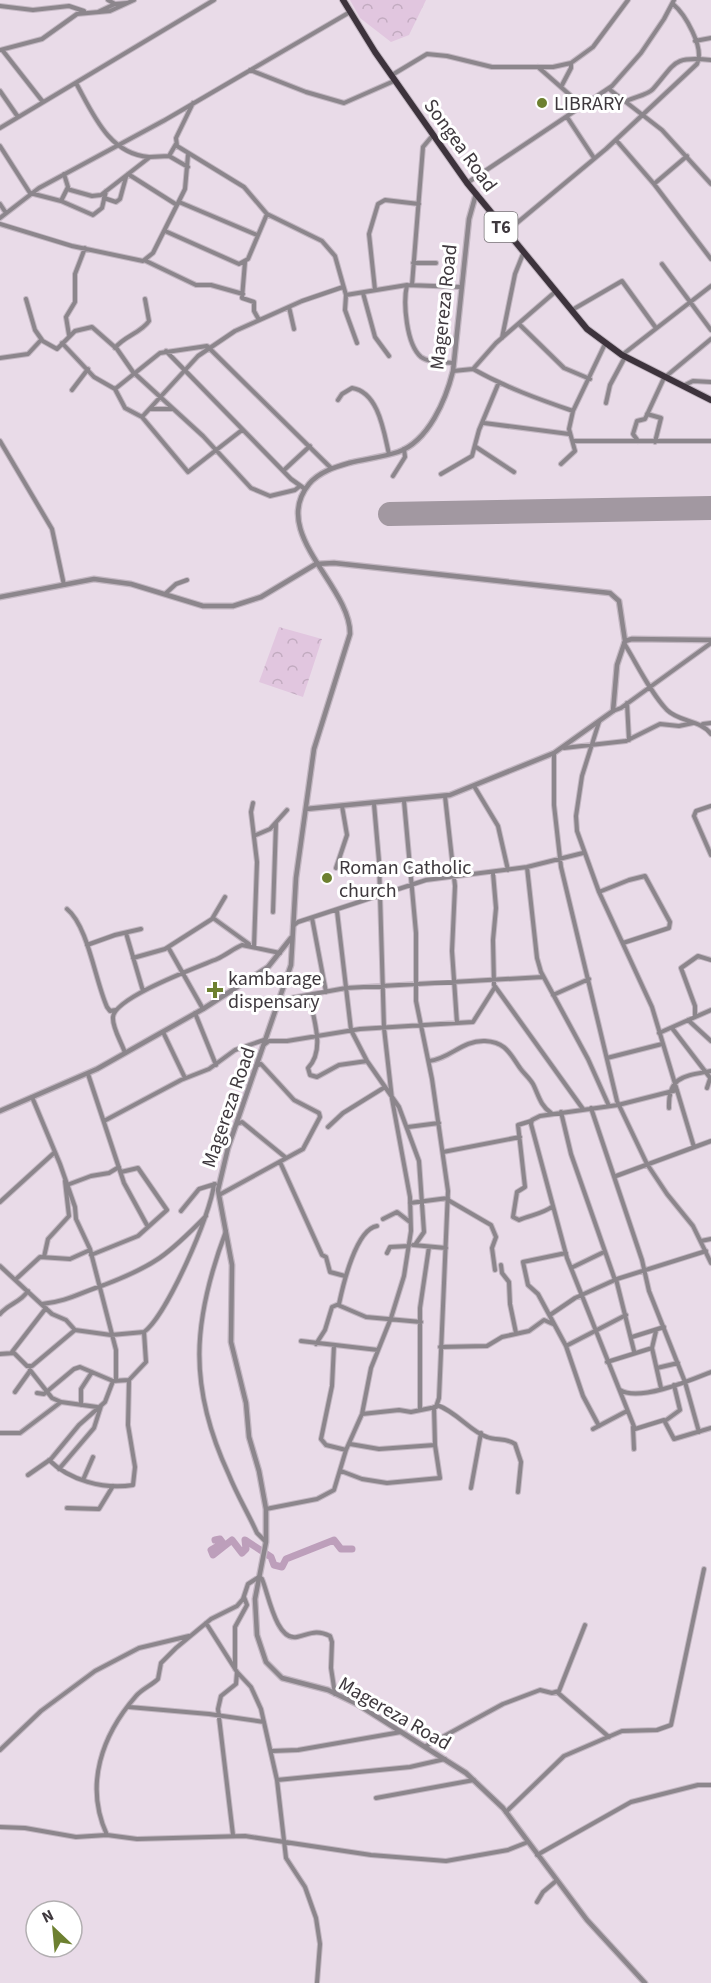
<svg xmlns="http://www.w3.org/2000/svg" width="711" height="1983" viewBox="0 0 711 1983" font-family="'Source Sans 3',sans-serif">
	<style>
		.forest { fill: url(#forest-crowns) }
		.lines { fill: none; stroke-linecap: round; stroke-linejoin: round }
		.river { stroke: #bd9fbb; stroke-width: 7 }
		.runway { stroke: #a298a1; stroke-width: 24 }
		.minor-casing { stroke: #c3b7c2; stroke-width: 6 }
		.tertiary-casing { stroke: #c3b7c2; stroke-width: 7 }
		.trunk-casing { stroke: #c3b7c2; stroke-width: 8 }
		.minor { stroke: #8c868c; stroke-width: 4 }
		.tertiary { stroke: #8c868c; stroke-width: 4.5 }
		.trunk { stroke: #3d333c; stroke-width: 6 }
		.poi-dot { fill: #6d8030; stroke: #fff; stroke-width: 2 }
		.labels { text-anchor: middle; stroke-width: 6; stroke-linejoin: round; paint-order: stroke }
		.shield { fill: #fff; stroke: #787477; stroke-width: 1.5 }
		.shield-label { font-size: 18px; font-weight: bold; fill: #3e383d }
		.poi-label { font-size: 20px; fill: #3e383d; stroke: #fff; text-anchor: start }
		.street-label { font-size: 20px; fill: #3e383d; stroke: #fff }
	</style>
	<defs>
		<pattern id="forest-crowns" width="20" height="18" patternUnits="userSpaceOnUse" patternTransform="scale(1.5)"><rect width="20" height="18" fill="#e1c6df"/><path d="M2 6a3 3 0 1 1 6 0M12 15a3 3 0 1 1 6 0" fill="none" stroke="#c2abc0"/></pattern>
	</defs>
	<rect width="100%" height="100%" fill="#e9dbe8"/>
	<path class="forest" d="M350 0H426L409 35 391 42 360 18Z
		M279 627 322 639 303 697 259 682Z"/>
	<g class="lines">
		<path class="river" d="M215 1540 220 1539 223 1543 211 1550 213 1555 232 1540 242 1553 246 1549 245 1540 271 1557 274 1565 282 1567 286 1559 334 1540 341 1549H352"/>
		<path class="runway" d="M390 514 711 508"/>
		<defs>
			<path id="minor" d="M108 0 115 4 127 3
				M0 6 33 10 69 6 84 11
				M98 12 115 4
				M695 41 711 38
				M0 50 42 39 77 14 110 11 134 0
				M3 51 43 102
				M538 67 570 95 581 109
				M250 70 306 92 344 103 394 81
				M392 75 427 54 447 56 492 67H553L571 63 593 47 628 0
				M76 83C93 114 109 154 149 157
				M561 87 571 68V63
				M609 89 662 130 711 184
				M0 91 18 117
				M627 101C634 97 648 95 653 89 676 63 672 56 711 60
				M193 103 176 138 177 146 244 187 267 214 322 241 335 256 346 295 407 285 460 287
				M567 117 594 158
				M0 128 214 0
				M616 140 654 184 711 259
				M0 146 30 193 61 201 93 215 102 208 106 191
				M169 156 188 167
				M128 174 177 205
				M467 183 612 86 641 53 664 19 674 0
				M654 184 687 156
				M67 189 92 196 101 195 150 157 169 156 176 144
				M104 198 116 202 120 199 126 177
				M61 201 68 187 64 174
				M179 202 257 235
				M0 204 6 213
				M0 218 39 188 165 120 350 12
				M0 224 72 246 143 261 153 253 185 189 188 155
				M165 231 239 264 248 259 267 214
				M506 232 606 149 697 64C705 48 685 14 673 4
				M146 261 196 285H211L243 294
				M245 262 242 298 254 302V311L259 320
				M413 263H436
				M662 264 711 330
				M407 285C403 302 406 344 421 357 429 363 444 362 453 363
				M412 285 423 147 433 135
				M375 290 369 234 378 204 385 200 419 204
				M363 293 375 337 389 356
				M346 295 345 310 357 343
				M26 299 35 330 42 340
				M289 307 294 329
				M572 310 622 281 656 328
				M520 325 564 368 590 379
				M69 335 66 317 75 302V274L85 248
				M502 338 515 274 523 254
				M62 343 94 377 115 389
				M115 348C124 336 141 333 149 321L145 299
				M166 351 291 479 305 489
				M622 355 711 286
				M0 358 28 354 41 340 57 349 75 331 92 327 117 349 133 372 203 436 251 488 270 496 295 490 300 486
				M473 369C505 387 538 399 573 411
				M453 371 473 369 496 343 555 292
				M683 386 693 381 711 382
				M72 390 88 369
				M338 400 342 394 352 388C379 392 384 433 389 454
				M606 403 610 385 625 357
				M151 409H171
				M647 414 661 418 655 442
				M142 417 125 408 115 389 160 353 207 346 331 468
				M484 423 569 434
				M242 430 188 472 142 417 198 356 235 331 302 301 343 287
				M0 441 52 529 64 585
				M573 441H711
				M638 441 633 434 637 421 645 419 664 378 711 339
				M476 447 514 472
				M561 464 575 451 569 429 573 411 605 344
				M283 471 310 446
				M441 474 472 456 479 430 499 382
				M393 476 405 457 404 449
				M165 594 176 584 187 580
				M624 643C637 664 650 692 667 710 679 722 701 720 711 734
				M627 703 629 740
				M613 711 621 708 711 643
				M599 722 582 776 576 816 577 831 599 892 652 1007 694 1147
				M703 724 711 723
				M564 748 626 741 660 724 679 726 693 723
				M554 753V805L561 867 617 1101 647 1164 667 1194 693 1226 711 1263
				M474 786 498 826 508 870
				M445 796 455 886 452 951 457 1023
				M253 803 251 812 257 862 254 946
				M711 806 696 811 694 816 711 855
				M256 835 270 829 287 810
				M527 867 537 958 541 972 588 1059 609 1106
				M336 868 347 835 342 806
				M493 873 496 908 493 940 494 985 583 1109
				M599 892 629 880 645 876 670 922 669 928 623 943
				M67 909C88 926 95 980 107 1007L110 1011 116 1010
				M337 911 351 1030 367 1061 399 1107 419 1161 424 1232 415 1245
				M273 912 276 823
				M213 918 249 944
				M312 918 326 992
				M293 926 298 922 426 880 527 867 583 853
				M126 933 143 991
				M87 945 115 935 141 929
				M168 947 203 1009
				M133 958 165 949 212 919 225 897
				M309 995C313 1018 326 1050 308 1068L310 1075 317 1077 339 1065 367 1061
				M553 995 589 979
				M280 1000 346 988 543 977
				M195 1013 216 1065
				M695 1016V1006L681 968 698 956 711 960
				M688 1020 711 1041
				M672 1028 711 1079
				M163 1032 185 1078
				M659 1033 711 1010
				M125 1053C122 1043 112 1028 113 1017 115 997 198 967 217 959 226 955 233 949 242 945L280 953
				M607 1058 662 1044
				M429 1061C450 1059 462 1040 485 1041 506 1042 510 1054 520 1068 524 1074 531 1079 534 1086 539 1097 541 1106 551 1113
				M88 1074 124 1183 148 1227
				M707 1088 710 1079
				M677 1090 618 1105 540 1116 532 1120 531 1124 567 1258 635 1429 664 1420 674 1439 711 1428
				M32 1097 60 1164 75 1207 76 1219 90 1249 116 1350V1381
				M591 1108 642 1260 649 1291 685 1382 699 1432
				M669 1108C668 1076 684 1076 711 1071
				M561 1112 571 1154 615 1280
				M104 1121 181 1080 209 1069 235 1050 264 1040 265 1044 269 1041H287L360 1029 473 1022 495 987
				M531 1121 518 1125 525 1187 517 1192 513 1217 519 1220C530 1215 543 1214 553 1206
				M237 1124 242 1122 285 1157
				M328 1127 343 1113 385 1087
				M408 1127 439 1123
				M443 1152 520 1137
				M280 1162 322 1255 326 1257 330 1272 345 1276
				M616 1176 711 1141
				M67 1185 91 1176 109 1173 119 1167
				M219 1195 303 1149 320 1117 319 1113 294 1100 261 1064 258 1065
				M448 1200 491 1225 496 1237 492 1248 495 1270
				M0 1202 55 1152
				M410 1203 448 1198
				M181 1211 199 1189 215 1184
				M383 1219 397 1212 410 1222
				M226 1231C192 1322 188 1387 229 1475 237 1495 248 1513 257 1533L265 1541
				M701 1241 711 1239
				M413 1245 446 1248
				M387 1253 390 1247 409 1246
				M566 1253 523 1262 528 1285 538 1294 566 1346 583 1396 599 1426
				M91 1255 138 1236 167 1210 138 1168 121 1172
				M44 1257 48 1239 69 1216 65 1181
				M501 1265 502 1273 509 1282 510 1304 516 1333
				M0 1266 52 1314 66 1320 75 1330 111 1335 144 1332C167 1315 211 1214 214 1184
				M571 1268 604 1252
				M616 1279 634 1351
				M15 1280 40 1257 70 1259 90 1250
				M42 1304C66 1302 82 1292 104 1285 154 1266 168 1255 206 1216
				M338 1305 366 1317 421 1322
				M0 1314C9 1303 20 1303 28 1291
				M550 1315 575 1298 617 1279 706 1251
				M656 1331 652 1348 661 1388
				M632 1337 664 1327
				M301 1341 378 1350
				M316 1344 325 1330 332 1307 339 1304C343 1285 356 1229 377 1226
				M334 1345 332 1386 321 1439 326 1445 346 1450
				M566 1346 626 1315
				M440 1347 487 1346 502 1337 529 1331 544 1320 553 1324
				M12 1352 46 1308
				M0 1354 14 1353 27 1366H32L75 1330
				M607 1362 652 1348
				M657 1368 678 1363
				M30 1370 52 1398 61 1402
				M620 1390C639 1402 691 1380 711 1372
				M15 1392 30 1371
				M37 1393 44 1394 74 1369 80 1367 113 1381 129 1380 146 1362 144 1332
				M81 1405V1389L92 1372
				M437 1405C457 1412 471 1432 487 1437 497 1441 505 1437 515 1444L521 1462 518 1492
				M420 1410V1308L429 1247
				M362 1414 399 1410 411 1412 436 1407 439 1398 448 1191 432 1079 416 1001V933L404 801
				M665 1421 680 1410 674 1385
				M633 1427 634 1449
				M593 1429 627 1411
				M0 1433H20L61 1402 97 1407
				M350 1444 379 1449 435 1445
				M49 1460C69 1480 104 1490 133 1485L135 1467 128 1425 129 1380
				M59 1469 94 1428 101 1406
				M341 1471 362 1479 387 1483 440 1478 435 1445 434 1407
				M28 1475 51 1459 79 1425 105 1402 113 1381
				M83 1480 93 1457
				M471 1488 481 1433
				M67 1508 99 1509 113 1486
				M266 1509 317 1499 334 1490 346 1450 362 1414 371 1368 391 1318 404 1276 411 1231 410 1197 392 1099 384 1028 379 861 374 804
				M206 1623 237 1672 251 1687 261 1709 277 1780 286 1858 305 1887 316 1918 320 1944 317 1983
				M235 1669V1627L247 1605 244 1597
				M557 1692 609 1737
				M129 1707 209 1714 264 1722
				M426 1746 503 1704 540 1690 552 1693 559 1691 585 1625
				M0 1750 41 1711 95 1671 139 1648 189 1636
				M272 1751 298 1750 401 1732
				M277 1780 410 1767 445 1759
				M376 1798 474 1780
				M506 1812 564 1756 622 1731 657 1730 671 1725 704 1569
				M0 1827 25 1828 76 1837 107 1835 137 1839 245 1836 371 1855 446 1861 508 1850 528 1842
				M107 1835C84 1785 102 1735 136 1696 142 1689 152 1685 158 1679L161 1663 176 1648 211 1619 237 1606 243 1599 248 1584 259 1577 262 1579C268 1592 276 1642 297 1637 310 1634 316 1629 330 1636L332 1642 331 1668 335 1694
				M233 1835 218 1709 221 1696 236 1684 237 1672
				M537 1855 631 1802 698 1785H711
				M537 1902 543 1892 556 1881"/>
			<path id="tertiary" d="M476 194 469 219 453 371C446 399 429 441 398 452 383 457 365 459 349 463 335 467 319 472 309 484 269 533 351 586 350 634L314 749 296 878 291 965 228 1148 218 1190 232 1265 231 1342 246 1403 249 1437 259 1471 266 1509V1542L255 1599 257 1635 266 1662 282 1678 328 1690 357 1704 466 1773 503 1808 587 1920 645 1983
				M0 597 94 579 131 584 203 606H233L261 597 316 564 334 563 610 593 619 601 625 641
				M306 809 450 795 554 753 613 711 617 665 625 641 632 639 711 640
				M0 1111 97 1069 203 1009 268 967 291 938"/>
			<path id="trunk" d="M343 0 375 52 467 183 587 329 622 355 711 400"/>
		</defs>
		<use href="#minor" class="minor-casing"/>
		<use href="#tertiary" class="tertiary-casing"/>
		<use href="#trunk" class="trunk-casing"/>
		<use href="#minor" class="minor"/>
		<use href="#tertiary" class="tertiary"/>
		<use href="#trunk" class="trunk"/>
	</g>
	<g class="poi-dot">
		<circle cx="542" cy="103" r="6"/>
		<circle cx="327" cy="878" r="6"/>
		<path d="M212 981h6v6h6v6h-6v6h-6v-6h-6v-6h6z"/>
	</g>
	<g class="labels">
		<rect class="shield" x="484.5" y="212" width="33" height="30" rx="4.5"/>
		<g class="shield-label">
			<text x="501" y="233">T6</text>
		</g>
		<g class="poi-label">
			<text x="554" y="110">LIBRARY</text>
			<text x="339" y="874">Roman Catholic<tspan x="339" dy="23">church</tspan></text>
			<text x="228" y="985">kambarage<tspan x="228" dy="23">dispensary</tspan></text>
		</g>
		<g class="street-label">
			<text transform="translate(461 145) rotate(54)" y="7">Songea Road</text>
			<text transform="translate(443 307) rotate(-84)" y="7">Magereza Road</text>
			<text transform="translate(228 1107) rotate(-71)" y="7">Magereza Road</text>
			<text transform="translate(395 1713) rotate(30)" y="7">Magereza Road</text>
		</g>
	</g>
	<g transform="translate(54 1929) rotate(334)"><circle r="28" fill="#ffffff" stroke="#b2afb1" stroke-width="1.5"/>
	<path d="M0-4.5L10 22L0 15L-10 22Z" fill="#6d8030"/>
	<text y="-9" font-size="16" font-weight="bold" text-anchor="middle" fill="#3e383d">N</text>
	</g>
</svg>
